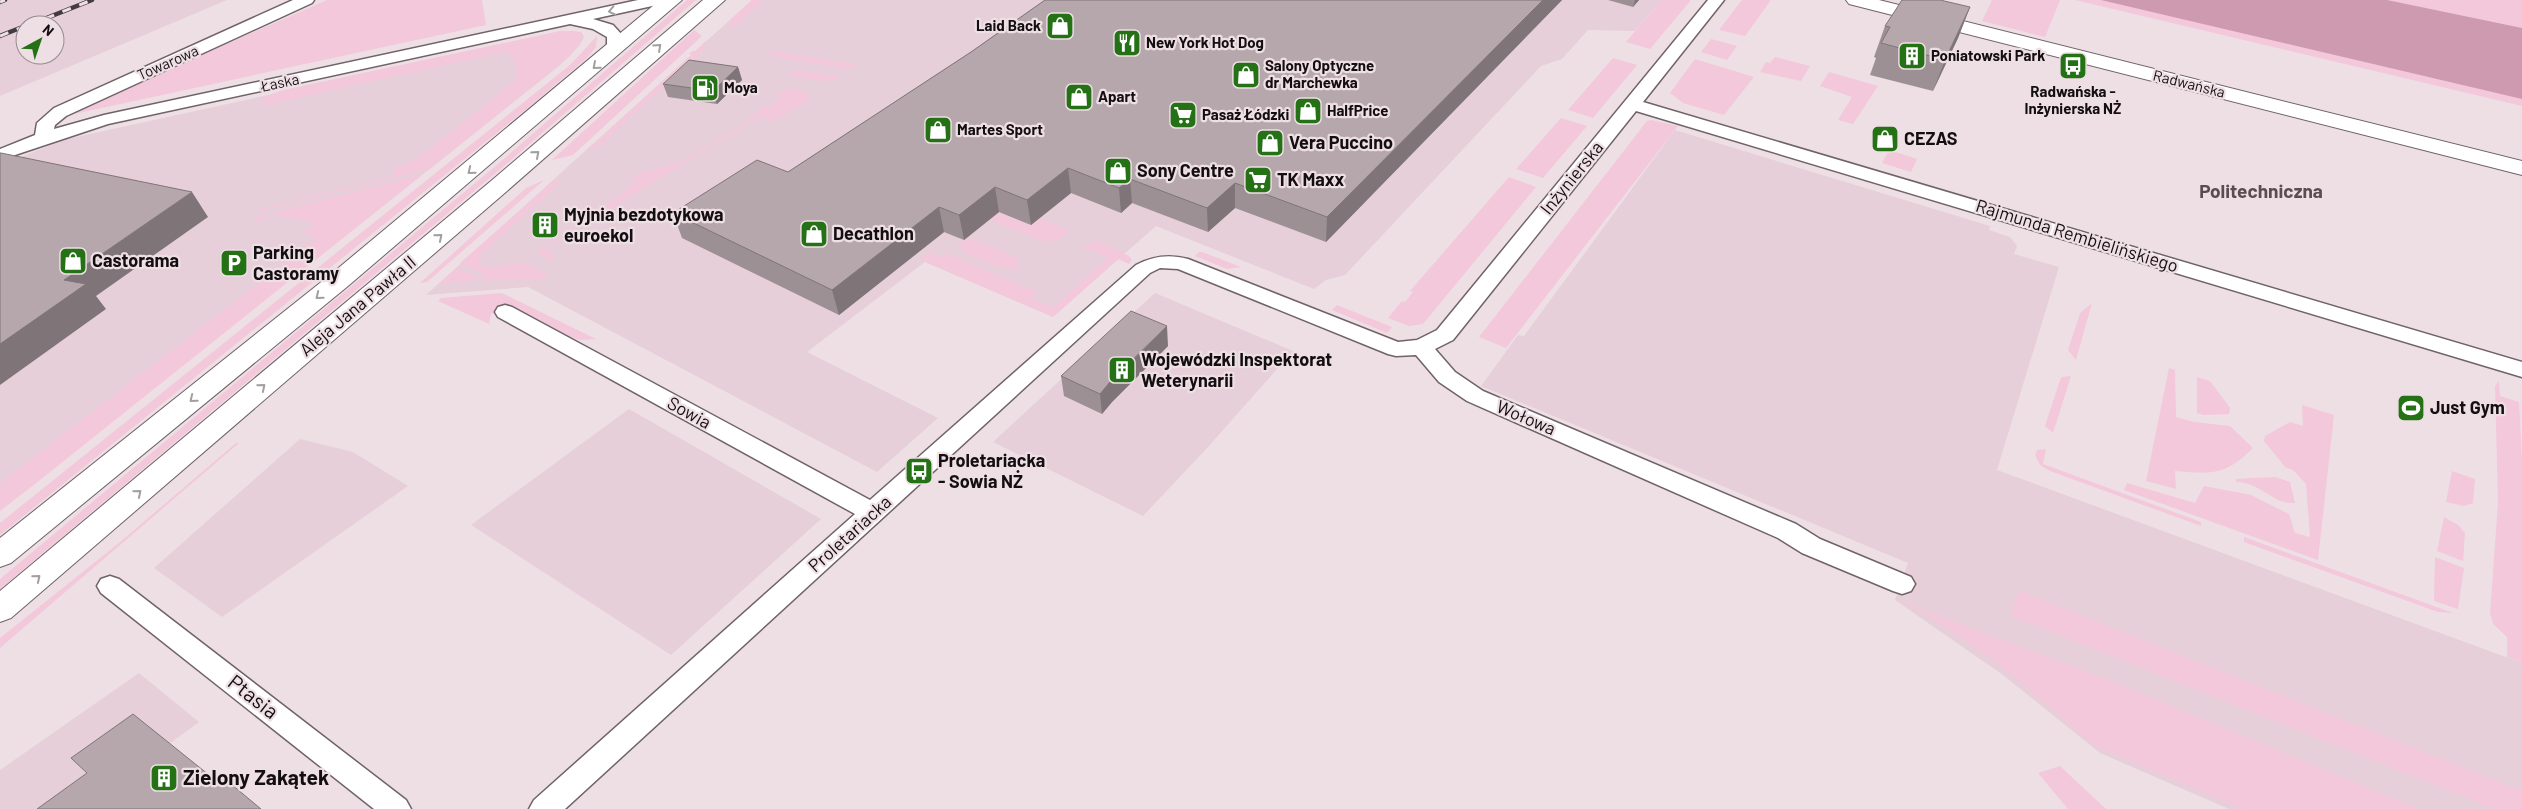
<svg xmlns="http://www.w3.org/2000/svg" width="2522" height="809" viewBox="0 0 2522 809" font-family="Barlow,sans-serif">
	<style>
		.built { fill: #e6cfd8; fill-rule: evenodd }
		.green { fill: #f3c8da }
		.forest { fill: #ce9ab0 }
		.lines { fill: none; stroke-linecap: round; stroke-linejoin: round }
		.street-casing { stroke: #6f6368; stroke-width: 3 }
		.secondary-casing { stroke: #6f6368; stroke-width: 2 }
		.primary-casing { stroke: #6f6368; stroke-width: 2 }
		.street { fill: #fff; fill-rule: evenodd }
		.secondary { fill: #fff; fill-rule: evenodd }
		.primary { fill: #fff; fill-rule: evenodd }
		.rail-casing { stroke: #433b3e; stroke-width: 4.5 }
		.rail { stroke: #eedfe5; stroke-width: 3; stroke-dasharray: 9; stroke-linecap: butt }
		.wall { fill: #9c9094 }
		.shaded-wall { fill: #7f7578 }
		.building { fill: #b5a7ac; stroke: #7f7578 }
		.oneway { stroke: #a19f9f }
		.labels { text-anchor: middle; stroke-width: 4.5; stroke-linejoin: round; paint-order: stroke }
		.far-poi-label { font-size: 15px; font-weight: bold; fill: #130e10; stroke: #eedfe5; text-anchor: start }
		.far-street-label { font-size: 15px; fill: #130e10; stroke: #eedfe5 }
		.poi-label { font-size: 18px; font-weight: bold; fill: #130e10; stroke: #eedfe5; text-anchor: start }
		.street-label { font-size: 18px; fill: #130e10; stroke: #eedfe5 }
		.neighbourhood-label { font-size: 19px; font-weight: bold; fill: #5a4d52; stroke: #eedfe5 }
		.near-street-label { font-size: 21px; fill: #130e10; stroke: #eedfe5 }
		.near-poi-label { font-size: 21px; font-weight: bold; fill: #130e10; stroke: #eedfe5; text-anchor: start }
	</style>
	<rect width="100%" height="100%" fill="#eedfe5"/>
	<path class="built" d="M0 0H227L0 96ZM25 25H55V55H25Z
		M752 0H1662L1635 31 1588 30 1562 59 1541 66 1345 275 1326 280 1314 289 1156 226 1053 317 925 262 807 352 938 418 877 472 528 287 426 295Z
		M561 31 581 32 584 37 579 46 559 66 0 511V165L67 139Z
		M1675 130 1990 226 1989 230 2010 237 2017 246 2014 254 2059 267 1997 470 2522 663V809H2229L2100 753 2003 675 1895 600 1908 563 1481 386 1518 335 1524 336Z
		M1155 293 1293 351 1208 447 1143 516 993 442Z
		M629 409 821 519 671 655 471 525Z
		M300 439 353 452 408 486 222 617 154 568Z
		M139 673 199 722 81 809H0V770Z"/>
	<path class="green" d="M327 0H482L486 25 74 114 89 104Z
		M687 0H696L504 166 0 589V579L498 164Z
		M752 0H763L734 27 729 24V21Z
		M1662 0H1691L1650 49 1626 42Z
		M1742 0H1771L1745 36 1719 30Z
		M1992 0H2060L2045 37 1982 21Z
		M2075 0H2522V106Z
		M694 30 702 36 573 155 552 160Z
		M561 31H576L583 34 582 41 570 56 430 169 258 211V209L395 176 393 168 409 163 423 154 514 82 517 76 513 58H510L508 51 257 107 267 96 283 90Z
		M597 36 596 47 588 57 530 106 0 535V523L570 65Z
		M1711 39 1737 46 1727 60 1701 52Z
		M707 40 702 51 605 140 604 144 585 152 691 55 689 54 692 51H695Z
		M760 49 855 64 850 69 784 59Z
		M1775 57 1810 66 1801 81 1760 72 1766 62 1770 63Z
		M1613 58 1637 65 1593 118 1568 110Z
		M1695 59 1754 77 1724 115 1683 103 1670 93Z
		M794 70 838 76V79L826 81 789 76Z
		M1829 72 1878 86 1853 124 1838 120 1852 97 1820 86Z
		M797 89 808 93 807 102 772 121 761 116 544 249 556 256 552 260 537 254V252L573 229 587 216H592L611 200H615L637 179 630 177 646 170 647 171 685 160 747 122 765 105 772 106 781 97 774 96 783 91Z
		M1561 118 1587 126 1543 178 1516 169Z
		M1651 120 1678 126 1506 348 1479 337 1647 121Z
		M1889 150 1917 159 1911 172 1882 163Z
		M423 174 40 480 0 511V483L317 238 303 233 315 223 271 214 258 223 253 218Z
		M1509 177 1536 187 1423 324 1409 326 1388 318 1402 301 1405 302 1413 292 1410 291Z
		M556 179 558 185 482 253 479 262C494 275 505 263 520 263 529 263 541 272 549 276L544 279H483L481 273 460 263Z
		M544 180 427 282 420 283 526 188Z
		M981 205 1030 225 1040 218 1070 231 1057 240 1042 241 971 212Z
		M968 237 1021 259 1014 265 1021 268C1007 273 965 258 959 246Z
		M1098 241 1129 256 1132 260 1129 264 1118 259 1053 317 921 260 931 252 942 257 946 253 1037 292 1030 298 1053 307 1108 258 1081 246Z
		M1199 252H1202L1241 267 1227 269 1195 256Z
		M457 268 476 276 477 280 439 284Z
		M501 293 504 294 596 339C590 339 582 341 577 339 546 330 526 299 491 314L489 324 438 301 441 298Z
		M2092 303 2076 360 2068 350 2080 313Z
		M1337 305 1392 327 1387 333 1332 310Z
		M2169 368 2175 370 2176 417 2194 422 2230 426 2253 448C2225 476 2212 474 2175 471L2176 489 2146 481Z
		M2071 376 2053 433 2045 426 2060 380 2062 377Z
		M2197 377 2210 381 2230 408 2229 414 2204 415 2197 413Z
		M2499 381 2500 396 2519 402 2522 460V663L2507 657V637L2493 624 2490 613 2498 503 2495 386Z
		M2302 405 2334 415 2318 560 2124 490 2127 483 2195 503 2204 486 2251 495 2289 514 2295 533 2310 537 2306 484 2293 470 2285 467 2264 441 2265 436 2290 422 2303 426Z
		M236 443H239L0 648V638L119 543Z
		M2046 449 2043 464 2201 522V526L2050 471 2040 465 2035 455 2037 450Z
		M2452 471 2475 479 2473 503 2464 506 2446 502Z
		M2275 477 2290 482 2295 503C2273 505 2261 482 2236 482V479Z
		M2444 517 2458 525 2465 533 2463 561 2437 551Z
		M2244 537 2453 613 2438 612 2244 542Z
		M2435 557 2464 568 2458 609 2434 601Z
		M2018 590 2522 791V809H2495L2011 616Z
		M1899 601 2112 681 2419 809H2243L2095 746 1995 661 1925 614Z
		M2060 766 2106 809H2068L2038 773Z"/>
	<path class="forest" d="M2101 0H2387L2522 28V99Z"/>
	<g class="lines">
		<defs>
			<path id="street" d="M293 0H314L312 3 66 116 55 125 54 129 104 115 638 0H668L666 3 593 19 613 25 623 36V49L615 54 607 49V37L593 29 570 24 108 124 0 160V149L35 135 37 123 54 108Z
				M1708 0H1724L1643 102 2522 362V377L1636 111 1453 340 1435 349 1455 372 1483 391 1796 524 1820 539 1911 577 1915 584 1911 591 1902 594 1893 591 1802 553 1778 538 1467 401 1439 382 1416 355 1396 356 1388 354 1178 269 1160 268 1150 273 565 809H529L534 800 855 514 498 317 495 312 498 307 505 305 512 307 870 500 1136 265C1153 256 1169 254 1188 259L1398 342 1417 340 1437 330Z
				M110 576 119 579 406 800 411 809H374L101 593 97 586 101 579Z"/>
			<path id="secondary" d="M1846 0H1879L2522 161V175L1849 4Z"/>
			<path id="primary" d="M660 0H682L348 286 11 563 0 567V538L330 275Z
				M703 0H725L507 191 11 618 0 622V591L491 181Z"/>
		</defs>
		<use href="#street" class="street-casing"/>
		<use href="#secondary" class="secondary-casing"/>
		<use href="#primary" class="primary-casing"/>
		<use href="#street" class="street"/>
		<use href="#secondary" class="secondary"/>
		<use href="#primary" class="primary"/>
		<defs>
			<path id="rail" d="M0 2 5 0
				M29 25 92 0
				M0 36 25 26"/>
		</defs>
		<use href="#rail" class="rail-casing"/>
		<use href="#rail" class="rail"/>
	</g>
	<path class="wall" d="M1045 0H1562L1326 242 1235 208 1208 232 1132 203 1121 213 1071 193 1031 225 999 212 964 240 944 232 839 315 682 238 673 213 788 172 971 52Z
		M1608 0H1639L1633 7Z
		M1970 7 1958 38 1933 91 1870 75 1876 58 1874 57 1885 26Z
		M738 67 742 80 717 104 668 97 663 84Z
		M1168 346 1112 402 1102 414 1064 396 1061 376Z"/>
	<path class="shaded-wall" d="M1543 0H1562L1326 242 1327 217Z
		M1635 0H1639L1633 7Z
		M1970 7 1958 38 1933 91 1945 60Z
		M738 67 742 80 717 104 713 91Z
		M1068 168 1071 193 1031 225 1027 200Z
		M1130 179 1132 203 1121 213 1119 188Z
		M1235 183V208L1208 232 1207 208Z
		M995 187 999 212 964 240 959 215Z
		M192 192 208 217 96 296 106 309 0 385V344L64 280Z
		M939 207 944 232 839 315 832 290Z
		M1167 326 1168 346 1112 402 1102 414 1100 394 1110 382Z"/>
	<path class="building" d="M1045 0H1543L1327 217 1235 183 1207 208 1130 179 1119 188 1068 168 1027 200 995 187 959 215 939 207 832 290 673 213 757 160 788 172 971 52Z
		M1902 0H1940L1970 7 1945 60 1881 43 1890 27 1885 26Z
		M689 60 738 67 713 91 663 84Z
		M0 153H1L192 192 64 280 86 284 0 344Z
		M1131 311 1167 326 1110 382 1100 394 1061 376Z
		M133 714 219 783 225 779 261 809H37L87 773 71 758Z"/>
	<defs><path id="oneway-chevron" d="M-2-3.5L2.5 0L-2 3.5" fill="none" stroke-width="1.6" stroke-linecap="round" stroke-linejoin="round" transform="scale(1.25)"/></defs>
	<g class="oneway">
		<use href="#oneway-chevron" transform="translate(612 11) rotate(168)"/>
		<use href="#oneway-chevron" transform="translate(658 47) rotate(-42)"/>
		<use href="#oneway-chevron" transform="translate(596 66) rotate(139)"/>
		<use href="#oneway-chevron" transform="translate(536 154) rotate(-41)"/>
		<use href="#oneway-chevron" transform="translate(471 171) rotate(141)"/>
		<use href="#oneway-chevron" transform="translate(439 237) rotate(-40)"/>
		<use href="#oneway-chevron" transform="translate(319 296) rotate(141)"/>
		<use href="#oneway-chevron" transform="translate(262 387) rotate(-40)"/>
		<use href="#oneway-chevron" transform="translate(193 399) rotate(141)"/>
		<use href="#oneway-chevron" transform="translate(138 493) rotate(-40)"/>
		<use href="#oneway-chevron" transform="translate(37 578) rotate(-40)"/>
	</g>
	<defs>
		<symbol id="shop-square" viewBox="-11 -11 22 22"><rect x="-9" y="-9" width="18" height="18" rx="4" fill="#257116" stroke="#eedfe5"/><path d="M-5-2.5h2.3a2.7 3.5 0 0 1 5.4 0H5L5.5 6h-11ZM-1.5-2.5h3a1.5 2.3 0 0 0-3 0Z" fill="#fff"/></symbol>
		<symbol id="restaurant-square" viewBox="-11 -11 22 22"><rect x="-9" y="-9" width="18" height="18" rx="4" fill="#257116" stroke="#eedfe5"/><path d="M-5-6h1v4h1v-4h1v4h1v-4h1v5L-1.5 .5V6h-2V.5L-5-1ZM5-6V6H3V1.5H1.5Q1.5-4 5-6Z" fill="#fff"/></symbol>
		<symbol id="building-square" viewBox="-11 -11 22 22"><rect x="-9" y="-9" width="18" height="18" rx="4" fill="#257116" stroke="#eedfe5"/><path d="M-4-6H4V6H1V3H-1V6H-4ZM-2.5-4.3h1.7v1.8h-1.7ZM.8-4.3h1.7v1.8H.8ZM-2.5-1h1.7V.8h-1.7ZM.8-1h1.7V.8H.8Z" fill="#fff"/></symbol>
		<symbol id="bus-square" viewBox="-11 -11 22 22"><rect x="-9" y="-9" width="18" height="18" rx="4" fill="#257116" stroke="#eedfe5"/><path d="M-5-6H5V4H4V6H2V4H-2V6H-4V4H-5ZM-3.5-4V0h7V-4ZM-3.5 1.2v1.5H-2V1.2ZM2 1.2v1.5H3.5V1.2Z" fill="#fff"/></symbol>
		<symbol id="fuel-square" viewBox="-11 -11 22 22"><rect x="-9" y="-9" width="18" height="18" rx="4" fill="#257116" stroke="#eedfe5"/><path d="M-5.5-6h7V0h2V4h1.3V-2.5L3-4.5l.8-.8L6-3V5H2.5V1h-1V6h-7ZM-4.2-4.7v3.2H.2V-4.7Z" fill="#fff"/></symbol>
		<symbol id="supermarket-square" viewBox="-11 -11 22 22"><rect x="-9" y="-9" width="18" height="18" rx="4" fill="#257116" stroke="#eedfe5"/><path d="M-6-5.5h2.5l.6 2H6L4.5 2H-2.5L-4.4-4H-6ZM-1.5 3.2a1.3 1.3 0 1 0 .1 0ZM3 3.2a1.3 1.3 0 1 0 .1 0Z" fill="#fff"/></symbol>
		<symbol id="parking-square" viewBox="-11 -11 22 22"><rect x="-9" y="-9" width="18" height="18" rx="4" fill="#257116" stroke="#eedfe5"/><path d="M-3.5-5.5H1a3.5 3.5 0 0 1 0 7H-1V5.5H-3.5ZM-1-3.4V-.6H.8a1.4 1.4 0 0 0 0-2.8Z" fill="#fff"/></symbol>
		<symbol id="stadium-square" viewBox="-11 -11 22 22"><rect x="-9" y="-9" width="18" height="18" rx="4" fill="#257116" stroke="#eedfe5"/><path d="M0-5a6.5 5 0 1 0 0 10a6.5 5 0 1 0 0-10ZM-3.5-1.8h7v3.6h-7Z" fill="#fff"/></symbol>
	</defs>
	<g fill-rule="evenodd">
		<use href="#shop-square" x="1044" y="10" width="32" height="32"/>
		<use href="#restaurant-square" x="1111" y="27" width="32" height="32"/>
		<use href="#building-square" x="1896" y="40" width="32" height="32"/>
		<use href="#bus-square" x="2057" y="50" width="32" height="32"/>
		<use href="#shop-square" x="1230" y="59" width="32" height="32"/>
		<use href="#fuel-square" x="689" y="72" width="32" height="32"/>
		<use href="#shop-square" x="1063" y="81" width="32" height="32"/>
		<use href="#shop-square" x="1292" y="95" width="32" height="32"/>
		<use href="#supermarket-square" x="1167" y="99" width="32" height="32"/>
		<use href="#shop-square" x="922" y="114" width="32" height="32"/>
		<use href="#shop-square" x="1869" y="123" width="32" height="32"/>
		<use href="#shop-square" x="1254" y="127" width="32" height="32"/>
		<use href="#shop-square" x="1102" y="155" width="32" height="32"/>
		<use href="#supermarket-square" x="1242" y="164" width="32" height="32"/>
		<use href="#building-square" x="529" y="209" width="32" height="32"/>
		<use href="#shop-square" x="798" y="218" width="32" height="32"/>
		<use href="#shop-square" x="57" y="245" width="32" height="32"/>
		<use href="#parking-square" x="218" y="247" width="32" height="32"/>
		<use href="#building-square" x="1106" y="354" width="32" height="32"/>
		<use href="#stadium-square" x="2395" y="392" width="32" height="32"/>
		<use href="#bus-square" x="903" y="455" width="32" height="32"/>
		<use href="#building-square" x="148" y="762" width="32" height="32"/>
	</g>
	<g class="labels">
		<g class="far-poi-label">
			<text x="1041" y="31" text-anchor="end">Laid Back</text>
			<text x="1146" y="48">New York Hot Dog</text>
			<text x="1931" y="61">Poniatowski Park</text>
			<text x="1265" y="71">Salony Optyczne<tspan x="1265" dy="17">dr Marchewka</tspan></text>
			<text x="724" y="93">Moya</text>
			<text x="2073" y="97" text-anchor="middle">Radwańska -<tspan x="2073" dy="17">Inżynierska NŻ</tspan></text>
			<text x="1098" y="102">Apart</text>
			<text x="1327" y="116">HalfPrice</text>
			<text x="1202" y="120">Pasaż Łódzki</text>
			<text x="957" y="135">Martes Sport</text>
		</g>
		<g class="far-street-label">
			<text transform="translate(168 63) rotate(-24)" y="5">Towarowa</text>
			<text transform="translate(280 83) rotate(-12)" y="5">Łaska</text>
			<text transform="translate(2189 84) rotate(14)" y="5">Radwańska</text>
		</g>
		<g class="poi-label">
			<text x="1904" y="145">CEZAS</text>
			<text x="1289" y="149">Vera Puccino</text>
			<text x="1137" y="177">Sony Centre</text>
			<text x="1277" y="186">TK Maxx</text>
			<text x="564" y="221">Myjnia bezdotykowa<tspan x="564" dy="21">euroekol</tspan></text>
			<text x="833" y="240">Decathlon</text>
			<text x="253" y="259">Parking<tspan x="253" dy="21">Castoramy</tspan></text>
			<text x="92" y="267">Castorama</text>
			<text x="1141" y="366">Wojewódzki Inspektorat<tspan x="1141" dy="21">Weterynarii</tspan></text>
			<text x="2430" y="414">Just Gym</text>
			<text x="938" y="467">Proletariacka<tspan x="938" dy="21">- Sowia NŻ</tspan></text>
		</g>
		<g class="street-label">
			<text transform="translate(1572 178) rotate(-51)" y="6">Inżynierska</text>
			<text transform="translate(2077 236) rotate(17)" y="6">Rajmunda Rembielińskiego</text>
			<text transform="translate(358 306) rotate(-40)" y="6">Aleja Jana Pawła II</text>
			<text transform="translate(689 413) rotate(29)" y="6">Sowia</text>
			<text transform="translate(1526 418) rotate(23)" y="6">Wołowa</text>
			<text transform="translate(850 534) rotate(-42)" y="6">Proletariacka</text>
		</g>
		<g class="neighbourhood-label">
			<text x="2261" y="198">Politechniczna</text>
		</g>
		<g class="near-street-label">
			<text transform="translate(253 697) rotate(38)" y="7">Ptasia</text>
		</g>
		<g class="near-poi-label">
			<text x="183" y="785">Zielony Zakątek</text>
		</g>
	</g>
	<g transform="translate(40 40) rotate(40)"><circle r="24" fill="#eedfe5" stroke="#968b90"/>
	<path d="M0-4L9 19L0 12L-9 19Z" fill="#257116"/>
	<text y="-8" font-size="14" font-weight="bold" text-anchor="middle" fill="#130e10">N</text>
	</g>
</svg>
